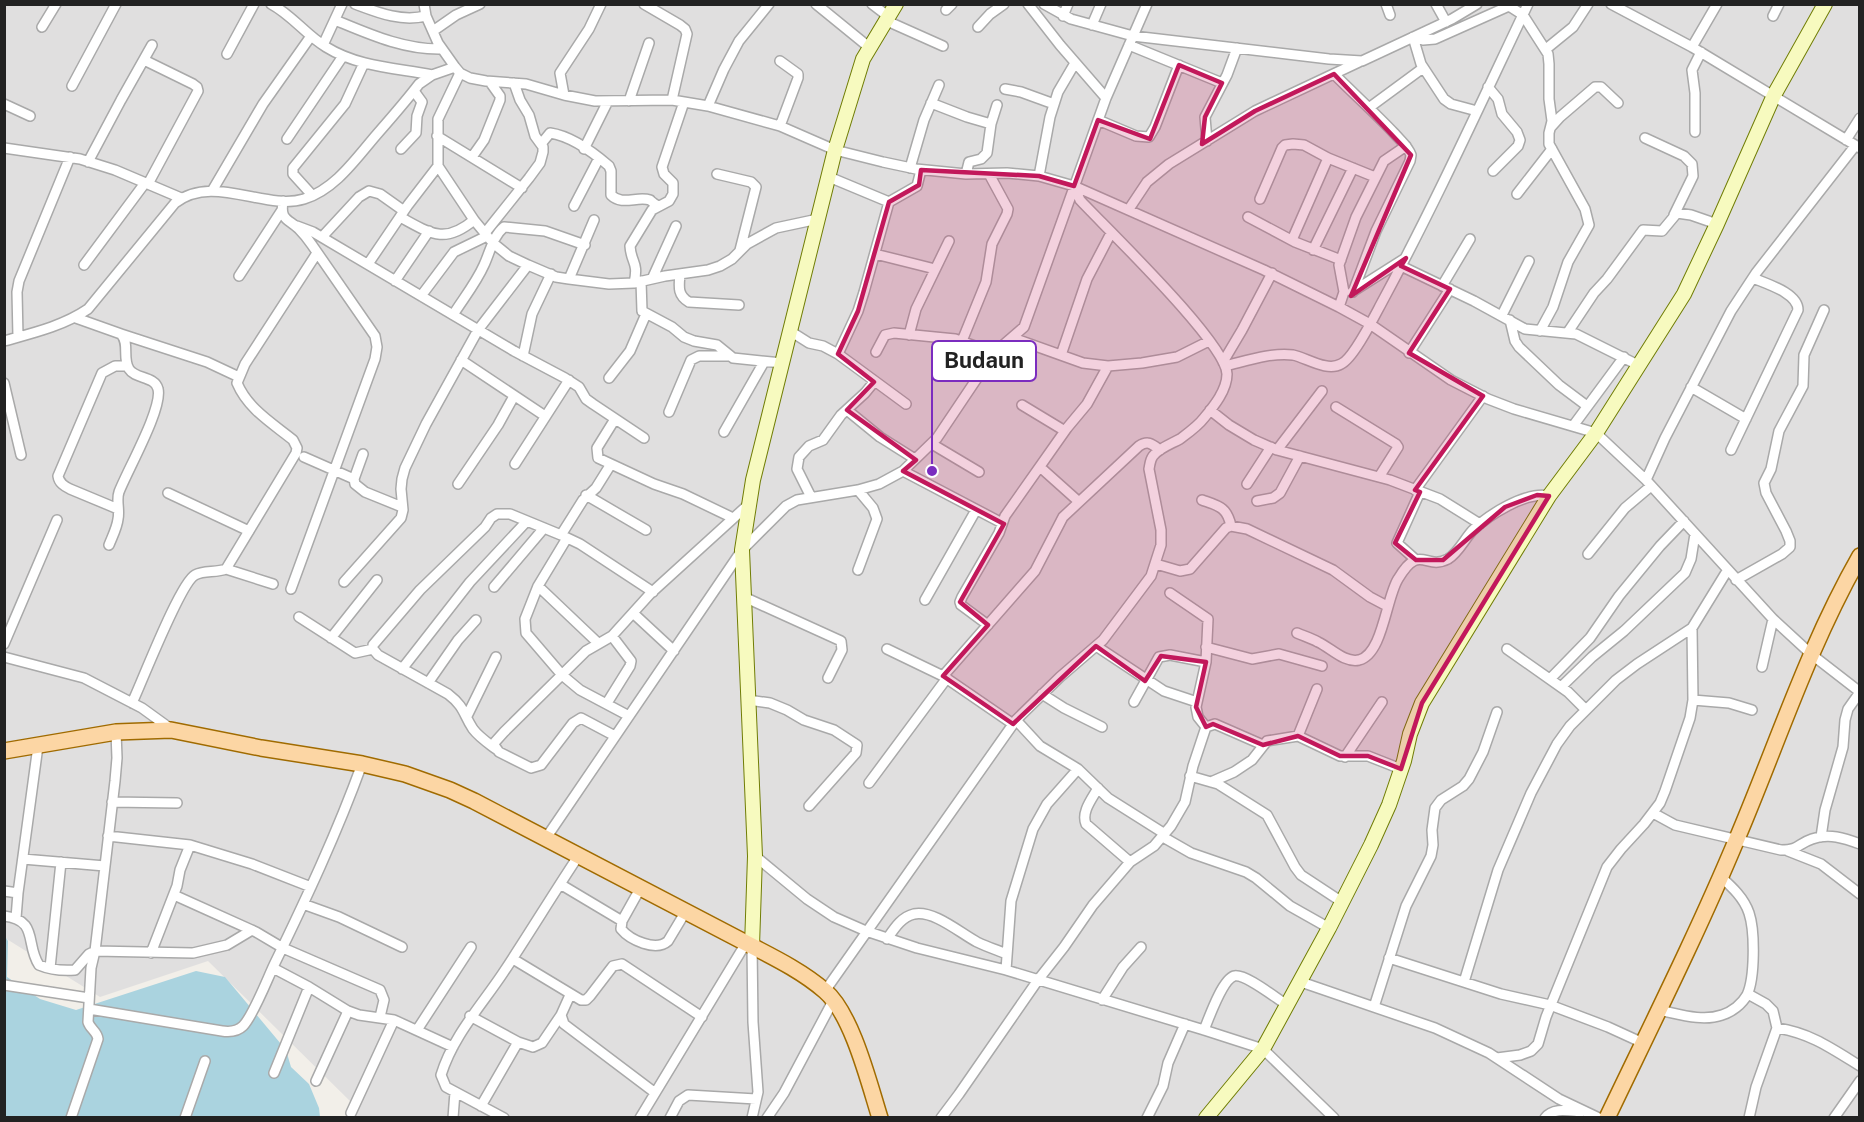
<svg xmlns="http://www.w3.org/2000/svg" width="1864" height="1122" viewBox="0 0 1864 1122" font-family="'Public Sans',sans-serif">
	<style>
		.residential { fill: #e0dfdf }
		.water { fill: #aad3df }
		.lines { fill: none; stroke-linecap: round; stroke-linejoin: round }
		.street-casing { stroke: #a9a9a9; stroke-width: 12 }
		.secondary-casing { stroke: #707d05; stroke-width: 16 }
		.primary-casing { stroke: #a06b00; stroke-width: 18 }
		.street { stroke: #fff; stroke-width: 9 }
		.secondary { stroke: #f7fabf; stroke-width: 14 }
		.primary { stroke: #fcd6a4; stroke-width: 15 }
		.marked { fill: #c2185b; fill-opacity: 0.2; stroke: #c2185b; stroke-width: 4.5; stroke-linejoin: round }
		.leader { fill: none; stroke: #7b2cbf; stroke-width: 2 }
		.callout-dot { fill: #7b2cbf; stroke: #fff; stroke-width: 2 }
		.callout { fill: #fff; stroke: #7b2cbf; stroke-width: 2 }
		.callout-label { font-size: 22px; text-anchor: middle; font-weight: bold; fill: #222 }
	</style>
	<rect width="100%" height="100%" fill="#f2efe9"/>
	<path class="residential" d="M4 5H1859V1117H347L353 1104 208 961 100 997 5 938Z"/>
	<path class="water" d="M4 935 8 941 7 977 40 999 76 1010 196 971 225 977 286 1050 291 1067 309 1084 319 1108 320 1117H5Z"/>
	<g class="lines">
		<defs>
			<path id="street" d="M271 4C292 15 306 35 326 47 358 67 397 68 432 75
				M355 4C379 13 401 22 426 16
				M424 4 426 16 438 43 455 67 460 73 470 78 486 81 526 84 564 95 595 101 672 100 708 106 780 126 835 150 883 162 916 169 966 174 1007 173 1039 176 1074 186 1080 200C1106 228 1226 343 1227 374 1227 390 1214 406 1204 418 1198 426 1188 433 1180 439 1171 444 1159 448 1153 456 1150 460 1150 464 1149 469L1161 530V545L1151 576 1103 640 1060 677 1016 720 825 991
				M644 4 680 25 685 29 687 34 672 100
				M816 4 870 48
				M872 4 889 17
				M1028 4 1060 45 1106 98
				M1044 4 1071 19 1133 36 1329 59 1362 61 1452 19 1477 4
				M1386 4 1390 15
				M1436 4 1446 22
				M1611 4 1692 47 1860 148
				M946 10 952 4
				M1063 16 1068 4
				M1773 16 1779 4
				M335 20C369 34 404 50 442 49
				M887 21 943 46
				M1092 25 1101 4
				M42 27 56 4
				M978 27 990 14 1004 4
				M433 31 456 15 480 4
				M1413 37 1423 40 1435 39 1509 6 1523 15 1548 54 1549 64V99L1552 121 1549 133V144L1585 209 1589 225 1568 262 1553 307 1540 331
				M1413 37 1421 64 1444 99 1451 104 1477 111
				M323 45 342 4
				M1129 45 1222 83
				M1692 47 1717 4
				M1546 49 1573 27 1588 4
				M227 54 254 4
				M144 60 193 84 197 87 198 91 148 184
				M780 61 798 74V78L780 126
				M460 73 438 119V166L474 220 493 243 509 256 528 265 556 277 569 279 609 284 634 283 665 276 708 270 720 266 732 259 747 244 776 228 818 219
				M1334 74C1354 94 1375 113 1394 133 1400 140 1408 146 1411 155L1410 161 1376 231 1353 292
				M72 86 116 4
				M1488 87 1498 99 1502 114 1517 132 1520 140 1518 146 1493 171
				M1005 89 1021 92 1054 104
				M564 95 560 73 589 29 601 4
				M629 101 649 43
				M931 103 967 117 991 124
				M4 104 30 116
				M708 106 724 69 739 41 769 4
				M1370 107 1423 68
				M1098 120 1136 136 1149 137 1155 127 1179 65
				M1551 127 1560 117 1595 87H1601L1618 103
				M1695 132V93L1692 70 1701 52
				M437 136 522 188
				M1645 138 1684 156 1692 164 1693 176 1674 215
				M287 139 343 56
				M1846 140 1860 118
				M1207 141 1205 117 1227 75 1237 48
				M541 144 550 133C571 136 594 153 609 166L611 171V195C622 206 637 196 650 200 650 201 658 206 658 206
				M4 148 80 159 115 170 181 198
				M401 149 416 133 417 116 422 102 414 91
				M584 149 608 101
				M472 157 484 140 500 100V96L490 82
				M88 162 121 100 152 45
				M910 168 924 120 939 85
				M717 174 751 182 756 187 740 250
				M966 174 969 162 981 159 987 153 991 124 997 105
				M1039 176 1050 117 1058 92 1075 63
				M829 177 889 202
				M1074 186 1264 270 1339 307 1370 324 1451 380 1488 399 1514 409 1596 433 1646 480 1773 619 1811 654 1860 692
				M212 191 263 104 311 36
				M1517 194 1552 149
				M312 195 293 174V168L345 104 364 63
				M1260 199 1282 148 1285 145 1293 144 1304 145 1328 158 1375 177
				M283 201C280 220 287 218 299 229 304 234 308 239 312 245L375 336 377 347 375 359 291 589
				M574 206 599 158
				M1129 209 1147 182 1169 164 1255 111 1359 62
				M400 217C430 233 444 245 474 220
				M1248 217 1295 242 1341 260
				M297 226 313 232 514 351 565 378 579 387 586 399 593 404 644 438
				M485 233 529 178 540 163 543 152V147L535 136 529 115 520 100 514 83
				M322 237 359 197 369 191 380 194 404 211
				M1292 240 1328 158
				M1313 250 1353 168
				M875 254 935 269
				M368 264 408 205 438 166
				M84 265 145 183
				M1401 266 1474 301 1525 329 1576 334 1640 366
				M680 274C679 286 677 295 689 302L739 305
				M239 276 282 210
				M569 279 594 220
				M652 279 676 226
				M395 281 429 231
				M641 281 642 311 672 327 684 337 694 341 717 345 733 358 782 363
				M634 283C639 262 631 263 630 246L652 210 669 201 673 194V183L664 174 662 167 684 102
				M1442 286 1470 239
				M1352 292 1404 259
				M421 296 454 252 487 236
				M1339 307 1344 292 1339 265 1356 217 1384 161 1406 146
				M453 315C463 299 476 283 484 265 490 252 493 236 504 227L545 231 585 245
				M1502 315 1529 261
				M76 318 121 334C130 344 122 358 129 369 135 379 155 376 158 389 163 408 127 471 119 492 116 500 120 510 118 519 117 528 112 537 109 545
				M1510 320 1515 341 1519 347 1559 385 1587 406
				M790 331 809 343 823 346 838 354 906 404
				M1568 332 1594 293 1607 279 1643 230 1662 231 1677 213 1691 215 1717 224
				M121 334 207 362 239 377
				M909 335 916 309 949 241
				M18 337 17 292 19 281 70 157
				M1013 338 1083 363 1108 366 1142 363 1177 357 1209 341
				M4 341C33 333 63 326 88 309L175 203C213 173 265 211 304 199 336 189 357 157 378 133 392 117 406 101 419 84L432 75 455 67
				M962 341 986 282 992 244 1007 214 1008 209 989 174
				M876 352 885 335 894 333 955 339 994 353
				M1409 353 1450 289
				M838 354 858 311 864 292 889 202 917 186 921 170
				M1061 355 1087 279 1111 233
				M523 356 532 314 551 274
				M461 360 545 416
				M1223 362 1242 330 1272 273
				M1225 366C1246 361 1272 352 1293 355 1307 358 1327 372 1341 364 1353 359 1374 317 1381 304 1434 206 1480 105 1528 4
				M609 378 630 351 646 314
				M4 383 21 455
				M1691 387 1746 419
				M1022 405 1065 431
				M1336 407 1396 444 1398 447 1379 477
				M847 410 880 437 915 459
				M1210 410 1229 425 1254 440 1277 450 1390 480 1440 499 1480 524
				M669 412 691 360 699 356H728
				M615 419 597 448 598 458 654 484 683 494 733 518
				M1573 426 1624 357
				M724 432 764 362
				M932 444 979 472
				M1277 450 1322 391
				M1731 450 1798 310C1798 293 1767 284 1753 278
				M363 454 354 479 355 484 365 492 402 507
				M304 457 354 479
				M515 464 569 380
				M1040 467 1078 501
				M903 471 1002 523
				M1646 480 1665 438 1731 311 1756 273 1855 146
				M458 484 498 425 514 396
				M1247 484 1271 447
				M1415 490 1483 396
				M168 493 249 531
				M586 495 646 530
				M811 497 797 469 799 457 809 446 823 440 841 415 865 393 874 382
				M1202 500C1219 506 1227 507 1231 526
				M1257 501 1273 498 1280 493 1300 456
				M118 509 70 489C64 486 59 483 58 476L102 373 115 366H127
				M561 535 583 500 596 488 611 464
				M567 538 538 586 525 619 526 633 562 675 580 690 629 716
				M1588 554 1625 508 1651 486
				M1416 560 1397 543 1420 492
				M1156 564 1180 571 1190 569 1226 528 1231 526 1247 529 1333 570 1370 597 1387 606
				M226 569 273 584
				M858 570 877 519 873 508 858 490
				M1736 580 1782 554 1790 547V541L1786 531 1766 493 1764 483 1771 469 1779 431 1803 386 1804 355 1824 310
				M344 582 401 518 403 510 401 489 402 479 405 468 426 424 478 330 528 265
				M538 586 598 643
				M494 587 544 528
				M1170 593 1208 619 1206 662 1196 707 1198 717 1206 727
				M744 597 841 641 842 650 828 678
				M925 600 976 510
				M633 613 674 651
				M299 617 355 653 373 649
				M988 625 961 605 960 602 962 597 999 533 1005 516 1067 428 1087 404 1108 366
				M1297 633C1304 636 1311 638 1318 642 1331 648 1344 663 1359 660 1383 654 1386 598 1398 579 1420 542 1425 571 1448 559 1458 553 1464 540 1472 531 1488 515 1526 491 1549 496
				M331 638 377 580
				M4 644 57 520
				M1096 646 1164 691 1197 702
				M1206 647 1252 659 1279 654 1322 666
				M887 649 943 676 1013 724
				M1507 649 1568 692 1586 710
				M4 657 84 678 142 708 171 729
				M1762 667 1773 619
				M402 669 470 582 527 521
				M943 676 1035 571 1063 517 1139 446C1148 440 1152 444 1160 450
				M1550 679 1590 638 1619 596 1660 546 1684 521
				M428 683 458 640 476 620
				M1561 687 1592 657 1624 631 1685 573 1691 559 1695 534
				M1042 694 1064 708 1102 727
				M748 700 770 703 787 710 804 720 834 730 857 745 856 753 809 806
				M1693 700 1729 703 1752 710
				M1134 702 1159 657 1170 655 1206 662
				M132 703C142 682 180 583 195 575 204 570 216 573 226 569L296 453 297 448 293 440C272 423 248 409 237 383L245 364 317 253
				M607 703 630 666 631 661 612 636
				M467 716 496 657
				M1016 720 1040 746 1078 769 1108 798 1165 834
				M615 736 581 718 573 723 541 765 531 768 499 752 494 745 495 742 504 732 586 651 612 636 650 594 749 504
				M1298 736 1317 689
				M496 749C488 743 479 737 473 729 463 714 465 707 448 694L378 655 373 649V645L420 590 485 527 491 518 497 514H510L561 535 580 544 653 592
				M1345 757 1382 702
				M1190 776 1218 784 1267 815 1295 867 1301 875 1342 902
				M1211 782 1234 772 1252 760 1267 741 1298 736 1340 756H1368L1401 769
				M869 783 947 678
				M1098 788C1092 799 1081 812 1086 824L1130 862
				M112 802 177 803
				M1653 813 1675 825 1781 850C1800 850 1797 844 1812 839 1829 833 1844 838 1860 844
				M108 836 190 845 252 864 311 887
				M1163 837 1191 853 1246 872 1256 878 1290 906 1329 928
				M1821 837 1825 810 1843 747 1845 720 1848 709 1860 692
				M546 838 742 550 786 506 797 500 858 490 879 484 903 471 937 438 994 353 1024 327 1106 98 1147 4
				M1788 851 1821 864 1860 894
				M755 856 807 899 834 917 866 931 917 948 1006 970 1204 1030 1263 1049 1334 1118
				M23 859 105 866
				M560 884 622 921
				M641 887 622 921 621 929C630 940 656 952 668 941L686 911
				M4 891 18 893
				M174 895 256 932 283 948 380 990 384 1000 380 1017
				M303 904 339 917 402 947
				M4 916C39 920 25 944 39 965 51 970 63 971 75 970L89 954 95 951 193 953 227 945 252 930
				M16 918 18 893 38 746
				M887 939C894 929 901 917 914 914 934 910 960 933 977 942 987 947 997 950 1007 954
				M752 946 753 1022 758 1092 752 1118
				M151 953 177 886 180 870 190 845
				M1389 958 1501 994 1550 1005 1608 1027 1643 1043
				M513 959 581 1000H586L590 996 613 966 622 964 702 1017
				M50 968 61 862
				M273 968 309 987 348 1011 359 1015 394 1020 453 1047
				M1006 970 1011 901 1033 829 1047 804 1078 769
				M1301 982 1435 1028 1489 1053 1559 1099 1599 1118
				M1464 982 1498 870 1531 793 1557 744 1570 726 1616 680 1637 664 1692 628 1727 571
				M4 985 89 998
				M1748 994 1766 1004 1773 1011 1777 1028 1756 1087 1749 1118
				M570 995 561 1015 564 1024 654 1092
				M1102 1000 1123 967 1141 947
				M1374 1007 1406 906 1431 856 1433 845 1432 830 1435 808 1441 800 1463 786 1469 779 1483 752 1497 712
				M89 1009 222 1031C229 1032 237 1032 243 1026 253 1016 267 980 274 965 306 899 337 833 362 764
				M1659 1010C1679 1014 1702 1022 1722 1015 1732 1012 1742 1004 1747 995 1755 978 1755 931 1749 913 1744 898 1732 887 1721 877
				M470 1016 518 1042 533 1047 542 1043 561 1015
				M1777 1028C1810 1033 1831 1048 1860 1066
				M417 1030 471 947
				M1204 1030C1209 1018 1222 980 1234 976 1245 973 1277 999 1287 1005
				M1497 1058 1520 1055 1531 1051 1538 1044 1546 1017 1607 867 1621 849 1644 824 1660 803 1665 791 1690 718 1693 700 1692 628
				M274 1073 309 987
				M316 1081 348 1011
				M481 1106 518 1042
				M351 1113 394 1020
				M71 1118 98 1039C97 1031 90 1029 88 1022L91 968 95 951 115 781 117 758 116 732
				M185 1118 205 1061
				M453 1118 455 1092
				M504 1118 446 1087 441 1075C453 1036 481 1006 503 973 529 934 553 894 579 855
				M640 1118 746 943
				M670 1118 679 1101 688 1095 756 1099
				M767 1118 784 1093 834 999
				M941 1118 959 1094 1038 980 1064 947 1093 905 1130 862 1154 846 1171 826 1185 802 1193 766 1206 727 1215 724 1263 745
				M1147 1118 1163 1086 1168 1063 1185 1024
				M1545 1118C1553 1107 1569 1111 1581 1112
				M1834 1118 1860 1081"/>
			<path id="secondary" d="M752 946 755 856 742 550 753 480 835 150 863 59 896 4
				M1206 1118 1263 1049 1329 928 1371 845 1389 805 1404 761 1410 734 1422 703 1549 496 1596 433 1684 294 1717 224 1774 95 1825 4"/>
			<path id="primary" d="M4 751 116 732 171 730 261 748 362 764 405 774 450 790 474 801 746 943C773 957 802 971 825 991 852 1014 869 1083 880 1118
				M1607 1118C1651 1026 1697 934 1736 841 1777 745 1808 647 1860 556"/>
		</defs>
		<use href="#street" class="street-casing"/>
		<use href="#secondary" class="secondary-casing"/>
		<use href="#primary" class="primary-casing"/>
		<use href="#street" class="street"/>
		<use href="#secondary" class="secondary"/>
		<use href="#primary" class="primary"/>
	</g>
	<path class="marked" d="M1179 65 1222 83 1205 117 1202 144 1255 111 1334 74 1411 155 1351 296 1406 258 1401 266 1450 289 1409 353 1483 396 1415 490 1420 492 1395 543 1416 560H1443L1505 507 1537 495 1549 496 1422 703 1401 769 1368 756H1340L1298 736 1263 745 1213 724 1206 727 1196 707 1206 662 1161 656 1145 681 1096 646 1013 724 943 676 988 625 960 602 1004 524 903 471 916 460 847 410 874 382 838 354 858 311 889 202 919 185 921 170 1039 176 1074 186 1098 120 1150 139Z"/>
	<path class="leader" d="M932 471L932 361"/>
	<circle class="callout-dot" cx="932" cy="471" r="6"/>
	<rect class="callout" x="932" y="341" width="104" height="40" rx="6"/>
	<g class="callout-label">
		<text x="984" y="368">Budaun</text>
	</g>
	<rect width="1864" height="1122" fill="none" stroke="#222222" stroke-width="12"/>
</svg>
